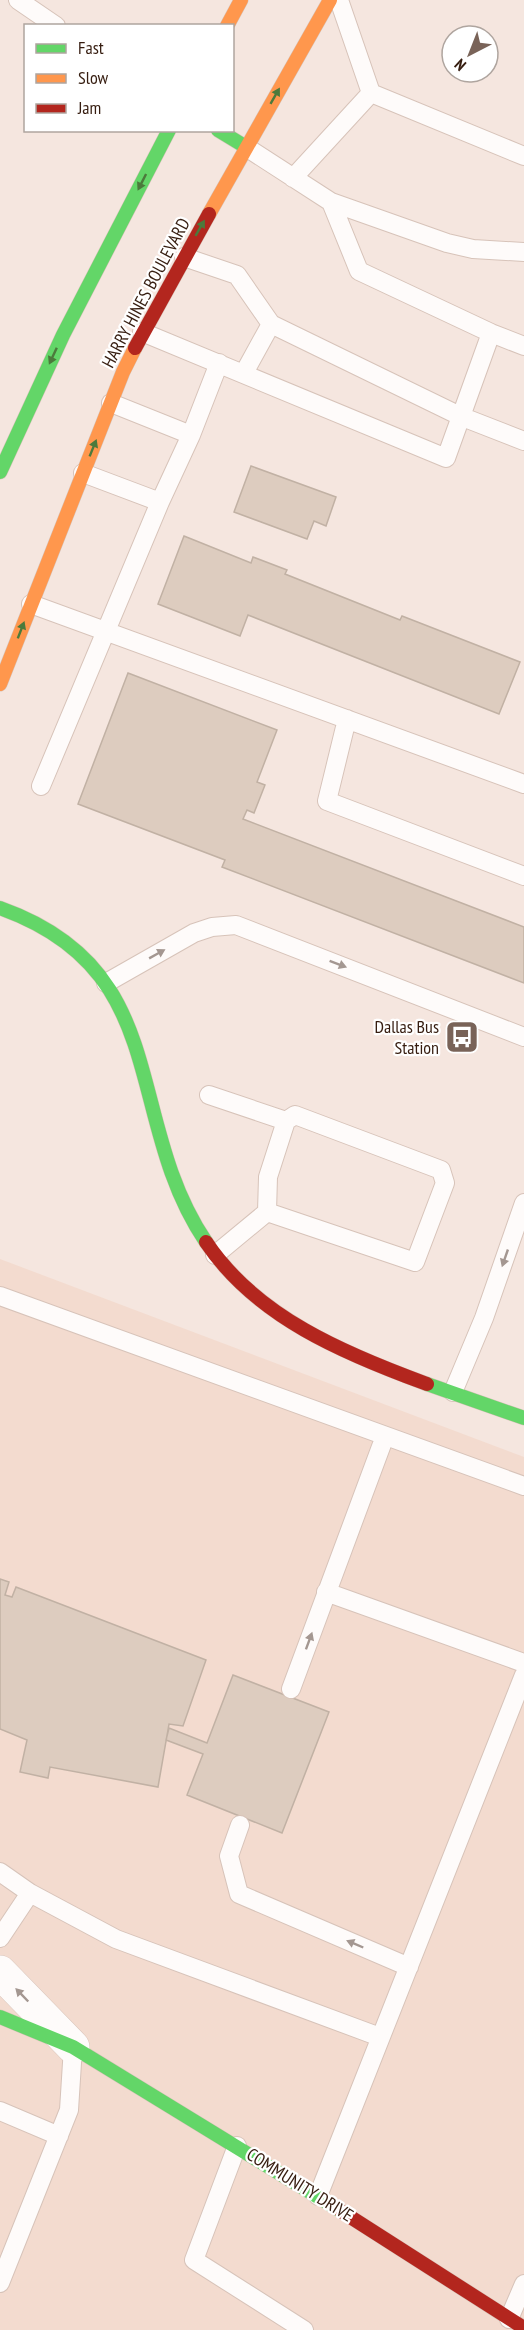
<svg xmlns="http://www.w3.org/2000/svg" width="524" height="2330" viewBox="0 0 524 2330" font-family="'PT Sans Narrow',sans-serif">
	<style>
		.built { fill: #f3dbcf }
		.building { fill: #ddccbf; stroke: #c1b1a4; stroke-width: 1.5 }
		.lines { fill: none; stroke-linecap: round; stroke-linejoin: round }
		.lane-casing { stroke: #d7c3b9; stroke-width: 20 }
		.street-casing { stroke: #d7c3b9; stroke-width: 34 }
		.fast-casing { stroke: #d7c3b9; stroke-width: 15 }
		.slow-casing { stroke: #d7c3b9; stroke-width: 15 }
		.jam-casing { stroke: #d7c3b9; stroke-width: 15 }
		.lane { stroke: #fefbfa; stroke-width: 18 }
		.street { stroke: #fefbfa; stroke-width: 33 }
		.fast { stroke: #63d668; stroke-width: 14 }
		.slow { stroke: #ff974d; stroke-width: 14 }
		.jam { stroke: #b3261e; stroke-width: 14 }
		.oneway { fill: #4c7a3c }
		.oneway2 { fill: #a49791 }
		.labels { text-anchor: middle; stroke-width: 4.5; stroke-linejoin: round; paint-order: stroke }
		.street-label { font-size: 18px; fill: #361d10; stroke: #fff }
		.poi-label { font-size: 18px; fill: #361d10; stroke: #fff; text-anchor: end }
	</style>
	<rect width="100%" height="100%" fill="#f5e6df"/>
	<path class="built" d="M0 1259 524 1457V2330H0Z"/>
	<path class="building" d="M251 466 336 497 326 526 314 521 307 539 234 512Z
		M184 536 251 563 253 557 287 570 285 574 400 620 402 616 520 662 499 714 248 615 240 636 158 604Z
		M128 673 277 730 257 782 265 785 254 813 247 810 243 819 524 927V983L222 867 225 860 78 804Z
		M0 1579 9 1582 5 1595 12 1597 16 1587 206 1660 183 1726 169 1724 158 1787 50 1767 48 1778 20 1772 27 1740 0 1729Z
		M233 1675 329 1712 282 1833 187 1795 203 1754 166 1740 169 1728 207 1743Z"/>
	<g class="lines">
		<defs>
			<path id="lane" d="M18 0 56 26
				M339 0 371 93 524 156
				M246 147 331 202 359 271 491 333 524 346
				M293 178 371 93
				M331 202 447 243 473 249 524 252
				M184 257 237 275 271 324 460 416 524 441
				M142 332 446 458 491 333
				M244 373 271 324
				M111 403 191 435
				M83 473 160 502
				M31 604 524 784
				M347 719 327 801 524 876
				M41 786 160 502 191 435 219 363
				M106 983 194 933 212 927 236 925 524 1037
				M209 1095 286 1121
				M215 1255 267 1212 415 1262 445 1183 441 1170 295 1115 286 1121 268 1177 267 1212
				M0 1296 524 1486
				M453 1392 484 1318 524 1203
				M326 1592 524 1663
				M291 1689 385 1436
				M240 1825 229 1856 239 1894 409 1967
				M0 1872 30 1893
				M0 1938 30 1893 116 1939 380 2037
				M0 2111 59 2136
				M237 2146 194 2260 304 2330
				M318 2196 524 1675
				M0 2283 69 2110 73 2047
				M509 2319 524 2284"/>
			<path id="street" d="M0 1972 73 2047"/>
			<path id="fast" d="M218 130 246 147
				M0 472 63 335 169 130
				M0 908C175 970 122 1118 206 1242
				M427 1384 524 1418
				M0 2017 73 2047 341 2211"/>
			<path id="slow" d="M227 26 241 0
				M209 214 330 0
				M0 684 123 372 135 348"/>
			<path id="jam" d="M135 348 209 214
				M206 1242C256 1317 345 1354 427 1384
				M341 2211 524 2328"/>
		</defs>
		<use href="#lane" class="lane-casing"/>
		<use href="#street" class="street-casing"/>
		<use href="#fast" class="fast-casing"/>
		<use href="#slow" class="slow-casing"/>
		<use href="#jam" class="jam-casing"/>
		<use href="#lane" class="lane"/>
		<use href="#street" class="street"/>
		<use href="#fast" class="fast"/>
		<use href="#slow" class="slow"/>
		<use href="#jam" class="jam"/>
	</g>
	<defs><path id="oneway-solid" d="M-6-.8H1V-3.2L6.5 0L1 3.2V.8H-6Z" transform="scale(1.5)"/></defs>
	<g class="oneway">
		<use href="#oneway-solid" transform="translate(275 96) rotate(-60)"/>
		<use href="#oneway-solid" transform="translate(142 182) rotate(117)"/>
		<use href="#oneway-solid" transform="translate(200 228) rotate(-60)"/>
		<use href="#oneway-solid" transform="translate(53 356) rotate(115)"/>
		<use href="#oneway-solid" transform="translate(93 448) rotate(-68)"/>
		<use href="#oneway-solid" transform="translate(21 630) rotate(-69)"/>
	</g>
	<g class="oneway2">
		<use href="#oneway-solid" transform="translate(157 954) rotate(-29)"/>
		<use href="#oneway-solid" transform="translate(338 964) rotate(21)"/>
		<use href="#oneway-solid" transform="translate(505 1258) rotate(109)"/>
		<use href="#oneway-solid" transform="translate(309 1641) rotate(-70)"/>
		<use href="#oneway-solid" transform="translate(355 1944) rotate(-157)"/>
		<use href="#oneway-solid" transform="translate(22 1995) rotate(-134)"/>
	</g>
	<defs>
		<symbol id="bus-square" viewBox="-11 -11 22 22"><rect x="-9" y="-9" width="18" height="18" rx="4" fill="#796358" stroke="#fff"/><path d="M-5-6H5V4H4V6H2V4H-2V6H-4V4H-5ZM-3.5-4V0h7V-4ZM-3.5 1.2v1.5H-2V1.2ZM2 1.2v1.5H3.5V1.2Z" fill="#fff"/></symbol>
	</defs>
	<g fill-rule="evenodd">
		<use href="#bus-square" x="443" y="1018" width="38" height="38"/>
	</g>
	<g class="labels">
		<g class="street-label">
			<text transform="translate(146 293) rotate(-62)" y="6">HARRY HINES BOULEVARD</text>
			<text transform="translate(300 2185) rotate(32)" y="6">COMMUNITY DRIVE</text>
		</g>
		<g class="poi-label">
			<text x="439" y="1033">Dallas Bus<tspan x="439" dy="21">Station</tspan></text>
		</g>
	</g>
	<rect x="24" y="24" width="210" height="108" fill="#ffffff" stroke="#afa59f" stroke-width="1.5"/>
	<rect x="36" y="44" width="30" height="9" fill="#63d668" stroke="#afa59f" stroke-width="1.5"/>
	<text x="78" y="54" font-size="18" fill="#361d10">Fast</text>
	<rect x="36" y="74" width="30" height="9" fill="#ff974d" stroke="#afa59f" stroke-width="1.5"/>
	<text x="78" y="84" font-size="18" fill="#361d10">Slow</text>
	<rect x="36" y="104" width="30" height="9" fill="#b3261e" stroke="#afa59f" stroke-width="1.5"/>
	<text x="78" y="114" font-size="18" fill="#361d10">Jam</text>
	<g transform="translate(470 54) rotate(222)"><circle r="28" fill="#ffffff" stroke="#afa59f" stroke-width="1.5"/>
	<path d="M0-4.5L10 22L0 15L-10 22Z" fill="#796358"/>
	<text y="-9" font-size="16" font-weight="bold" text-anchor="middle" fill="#361d10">N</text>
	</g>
</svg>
